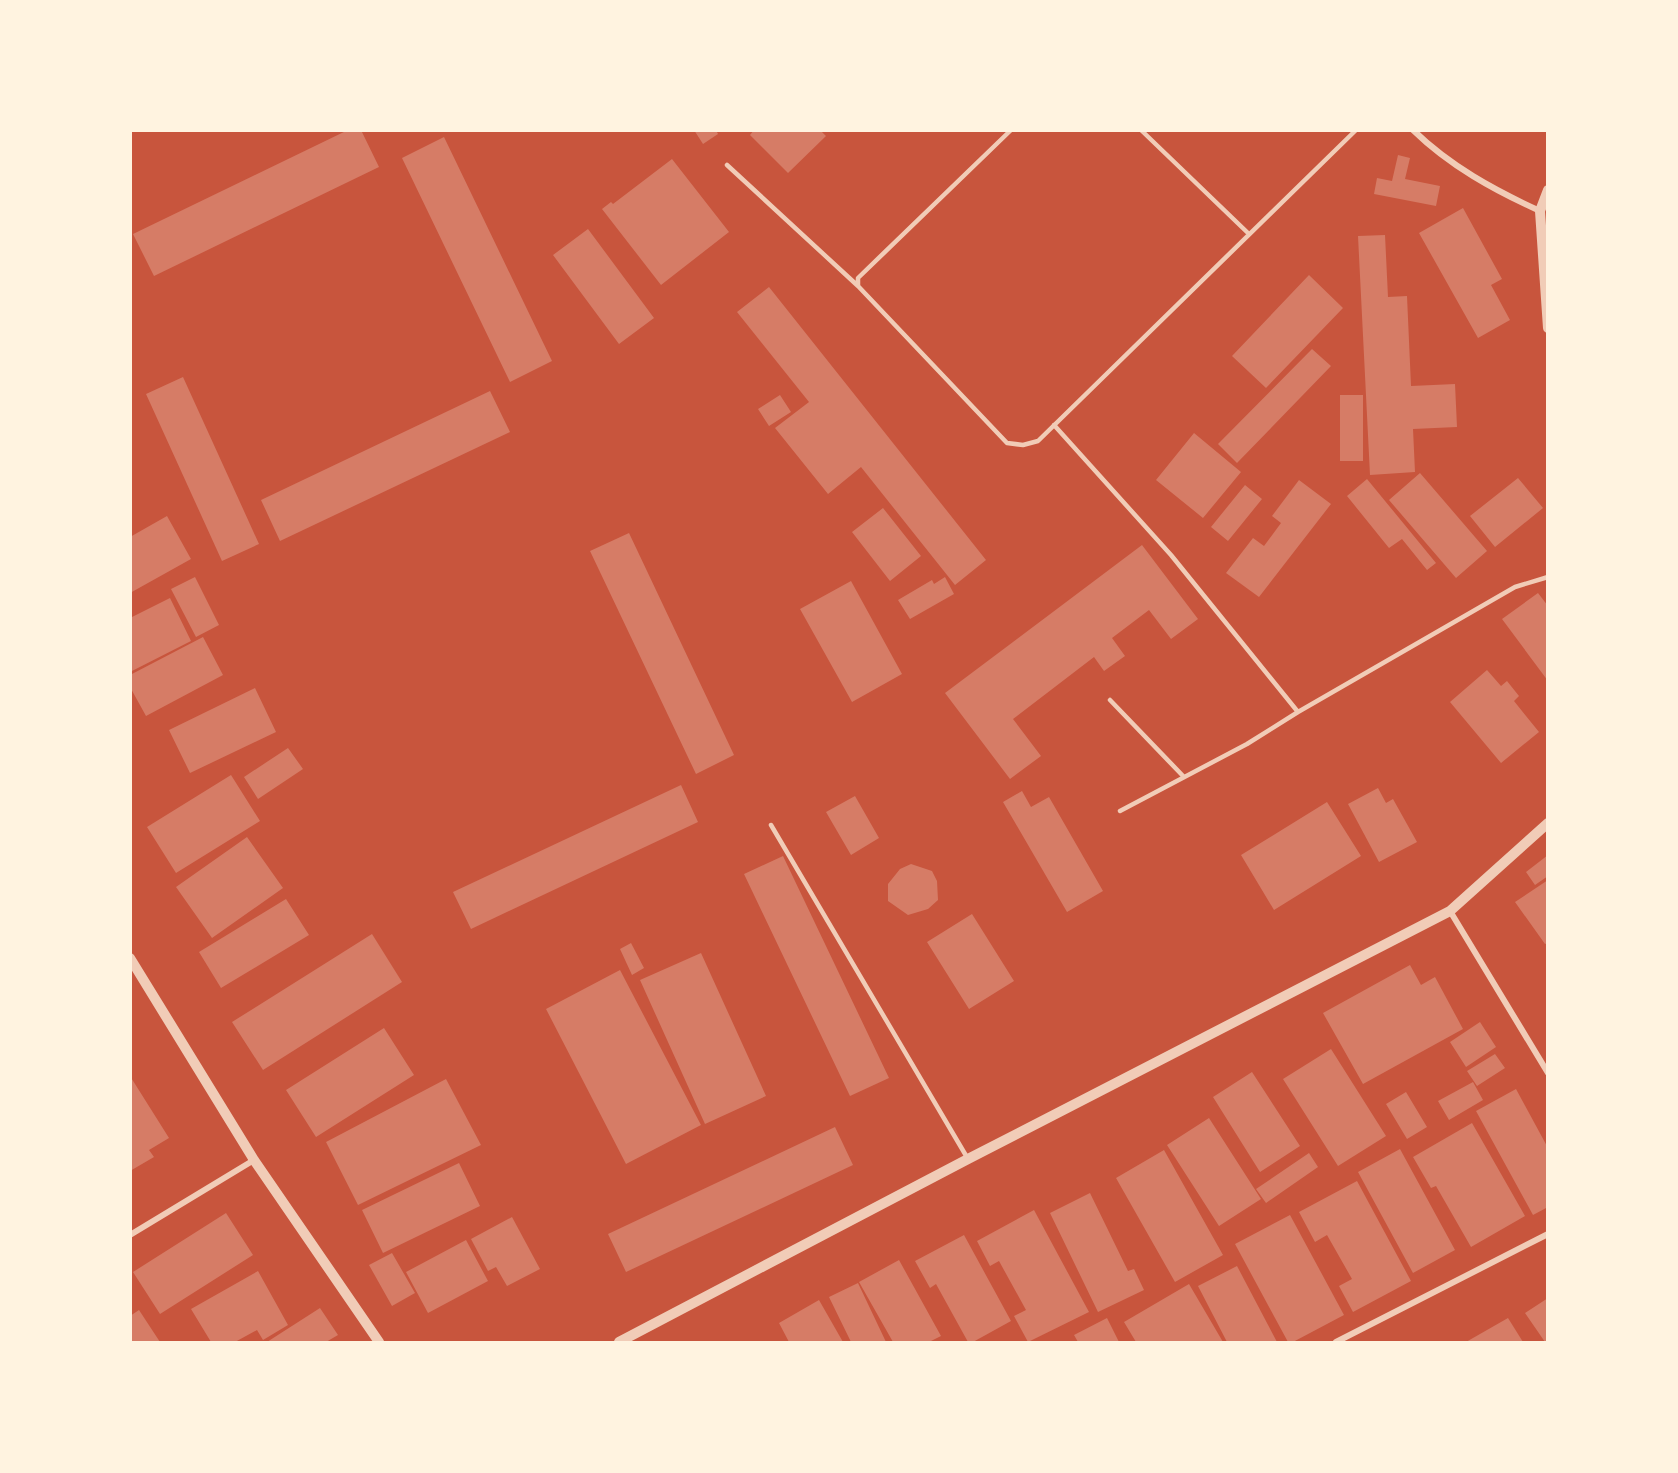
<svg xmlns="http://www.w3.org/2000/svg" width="1678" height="1473" viewBox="0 0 1678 1473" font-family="'Playfair Display',serif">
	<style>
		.building { fill: #d67c66 }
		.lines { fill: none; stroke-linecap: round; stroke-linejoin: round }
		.service { stroke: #f1ccb7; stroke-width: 4.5 }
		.minor { stroke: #f1ccb7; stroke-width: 6 }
		.tertiary { stroke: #f1ccb7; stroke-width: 10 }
	</style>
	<rect width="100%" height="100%" fill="#c8553d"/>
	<path class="building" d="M348 130H361L379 167 154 276 133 234Z
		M694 130H716L718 134 703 144Z
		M754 130H820L826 136 788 173 750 135Z
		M444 137 552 361 510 382 402 158Z
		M1398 155 1410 158 1405 179 1440 186 1436 206 1374 194 1377 178 1392 181Z
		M672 159 729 232 661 285 602 209 611 202 613 204Z
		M1463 208 1502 279 1491 285 1510 320 1478 338 1419 233Z
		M588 229 654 318 619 344 553 255Z
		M1385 235 1388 297 1407 296 1411 386 1455 384 1457 427 1413 429 1415 472 1370 475 1358 236Z
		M1309 275 1343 308 1266 388 1232 356Z
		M769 287 986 560 955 585 861 467 828 494 775 428 809 402 737 312Z
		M1312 349 1331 366 1237 463 1218 444Z
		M183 377 259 544 222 561 146 394Z
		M490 391 510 432 280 541 261 500Z
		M780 395 791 412 769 426 758 409Z
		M1340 395H1363V461H1340Z
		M1194 433 1241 472 1203 518 1156 480Z
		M1420 473 1487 551 1456 578 1389 500Z
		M1518 478 1543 508 1495 547 1470 516Z
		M1367 479 1436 563 1427 570 1402 539 1389 548 1347 496Z
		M1299 480 1331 504 1259 597 1226 573 1253 538 1264 546 1281 523 1272 516Z
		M1245 485 1262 499 1228 541 1211 527Z
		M883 508 921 556 890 581 852 532Z
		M167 516 191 559 130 593V537Z
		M629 533 734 755 696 774 590 551Z
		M1142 545 1198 619 1171 639 1149 610 1112 638 1125 656 1104 671 1094 657 1013 719 1041 756 1010 779 945 693Z
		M195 577 219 625 196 637 171 589Z
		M945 577 954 594 910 619 898 600 932 580 934 584Z
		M851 581 902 674 852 702 800 609Z
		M1538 593 1548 606V681L1502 619Z
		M170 598 191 641 130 672V618Z
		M203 637 223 675 146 716 130 687V675Z
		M1487 670 1501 686 1507 681 1519 696 1514 701 1539 732 1501 763 1450 702Z
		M255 688 276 732 190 773 169 730Z
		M288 748 303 769 258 799 244 777Z
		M231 775 260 821 176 873 147 827Z
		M681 785 698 822 471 929 453 892Z
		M1378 788 1386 803 1393 799 1417 842 1379 862 1348 804Z
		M1022 791 1031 807 1049 797 1103 891 1067 912 1003 802Z
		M855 796 879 838 851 855 826 812Z
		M1327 802 1361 856 1274 910 1241 855Z
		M247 837 283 888 212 938 176 887Z
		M1548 855V876L1535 885 1526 872Z
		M783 856 889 1078 850 1096 744 874Z
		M911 864 932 871 937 881 938 900 928 909 908 915 888 901V884L900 869Z
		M1548 880V943L1545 944 1515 902Z
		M286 899 309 935 221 988 199 952Z
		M972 914 1014 981 969 1009 927 942Z
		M372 934 402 982 263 1070 232 1022Z
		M631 943 644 968 632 975 620 949Z
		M701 953 766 1096 705 1124 640 980Z
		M1410 965 1421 985 1435 977 1463 1029 1363 1084 1323 1013Z
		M620 970 701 1125 626 1164 546 1009Z
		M1480 1022 1496 1047 1466 1067 1450 1042Z
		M384 1028 414 1075 316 1137 286 1090Z
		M1331 1049 1386 1136 1338 1166 1283 1079Z
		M1495 1054 1505 1068 1477 1086 1467 1071Z
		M1252 1072 1300 1146 1260 1172 1213 1097Z
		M130 1076 169 1138 149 1150 154 1157 130 1171Z
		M446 1079 481 1145 358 1205 326 1142Z
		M1473 1082 1483 1100 1449 1120 1438 1101Z
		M1516 1089 1548 1148V1207L1533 1215 1476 1111Z
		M1406 1092 1427 1127 1407 1139 1386 1104Z
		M1209 1118 1261 1199 1219 1226 1167 1145Z
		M1472 1123 1525 1216 1471 1247 1436 1186 1431 1188 1413 1157Z
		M835 1127 853 1165 626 1272 608 1234Z
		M1400 1149 1455 1250 1413 1273 1358 1172Z
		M1164 1150 1223 1255 1175 1282 1116 1178Z
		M1309 1153 1318 1167 1266 1203 1256 1189Z
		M459 1163 480 1206 383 1253 362 1210Z
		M1357 1181 1411 1281 1353 1312 1339 1286 1352 1279 1327 1235 1315 1242 1299 1212Z
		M1090 1193 1128 1271 1134 1269 1144 1290 1098 1312 1050 1213Z
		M1034 1210 1089 1312 1028 1342 1014 1316 1026 1310 999 1261 990 1266 977 1241Z
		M226 1213 253 1255 160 1314 133 1272Z
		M1290 1215 1344 1315 1293 1342H1288L1235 1244Z
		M512 1217 540 1269 507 1286 496 1267 488 1271 471 1239Z
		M964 1235 1011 1321 973 1342H968L936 1284 930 1288 915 1261Z
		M466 1240 488 1281 428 1313 406 1272Z
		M392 1253 415 1293 392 1306 369 1265Z
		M899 1260 941 1336 929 1342H893L859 1282Z
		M1237 1266 1277 1342H1227L1198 1286Z
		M258 1271 288 1325 263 1340 257 1330 235 1342H211L191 1309Z
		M858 1283 886 1342H851L829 1297Z
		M1189 1284 1223 1342H1136L1124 1322Z
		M1548 1298V1342H1545L1525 1313Z
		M819 1300 843 1342H789L779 1323Z
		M320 1308 338 1335 326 1342H267Z
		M139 1310 160 1342H130V1316Z
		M1107 1318 1119 1342H1078L1074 1335Z
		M1508 1318 1523 1342H1466Z"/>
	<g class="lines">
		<path class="service" d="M1011 130 858 278V286L1007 443 1023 445 1038 441 1356 130
			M1141 130 1249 234
			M727 165 858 286
			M1054 425 1171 555 1298 712 1515 587 1548 577
			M1110 700 1184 777
			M1120 811 1247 744 1298 712
			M771 825 968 1159"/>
		<path class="minor" d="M1413 130C1450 166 1494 190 1540 211
			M1450 911 1548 1073
			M130 1235 254 1160
			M1336 1342 1548 1234"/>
		<path class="tertiary" d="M1548 190 1540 211 1548 328
			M130 958 254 1160 379 1342
			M619 1342 968 1159 1450 911 1548 823"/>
	</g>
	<rect width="1678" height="1473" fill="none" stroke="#fff3e0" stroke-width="264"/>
</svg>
